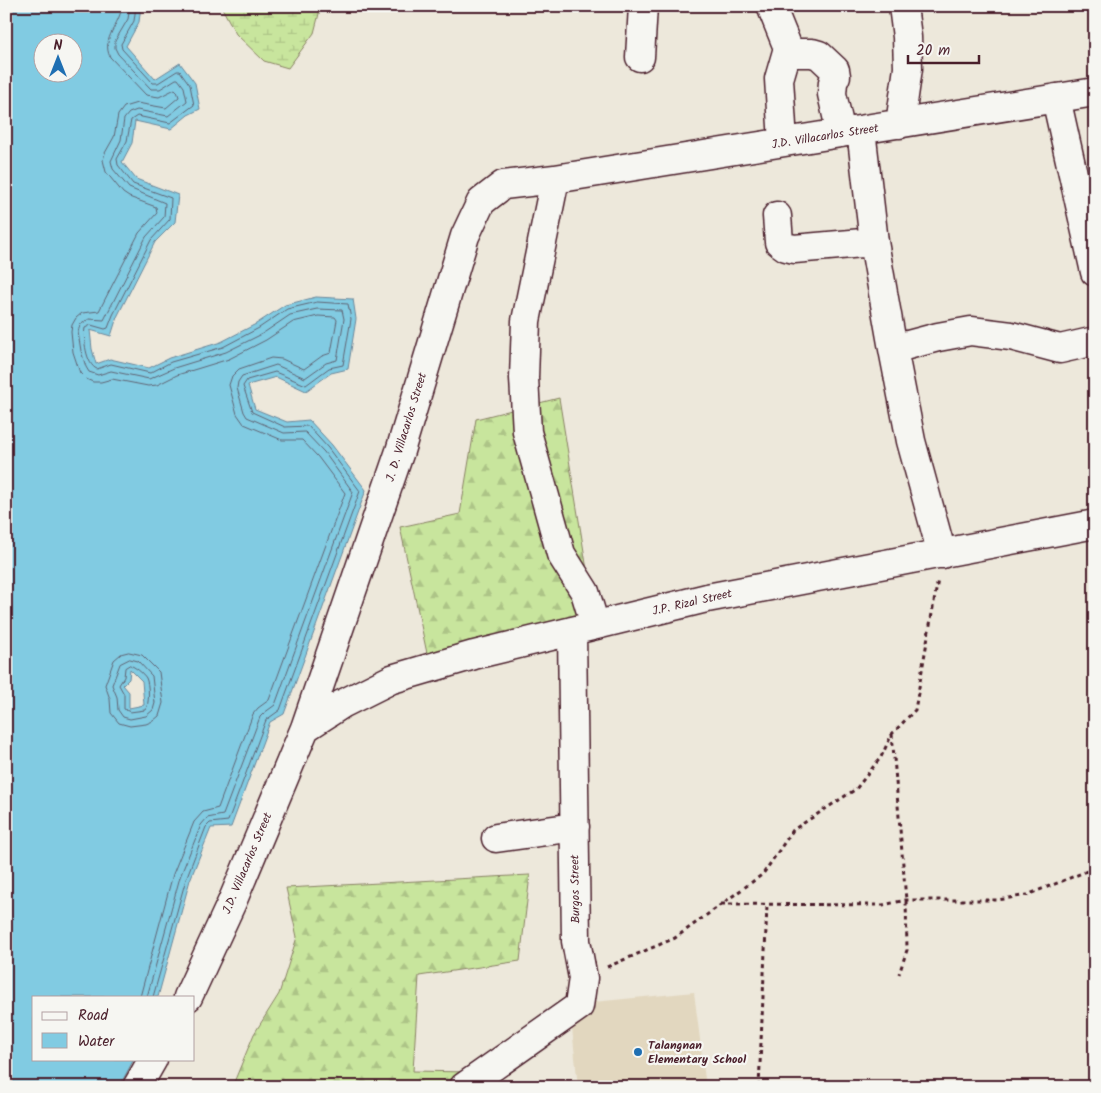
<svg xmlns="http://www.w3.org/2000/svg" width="1101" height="1093" viewBox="0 0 1101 1093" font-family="Kalam,sans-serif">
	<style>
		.built { fill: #e2d7bf }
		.forest { fill: url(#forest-firs); stroke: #898264 }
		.wetland { fill: url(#wetland-marsh); stroke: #898264 }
		.water { fill: #81cbe2; stroke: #6b8699; fill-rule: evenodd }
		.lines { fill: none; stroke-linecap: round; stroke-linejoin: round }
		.shore { stroke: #606474; stroke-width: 1 }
		.minor-casing { stroke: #4a1f2b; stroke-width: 31 }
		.path { stroke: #4a1f2b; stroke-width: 3; stroke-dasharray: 4 4; stroke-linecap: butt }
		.minor { stroke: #f6f6f2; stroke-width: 28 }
		.poi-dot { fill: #1f6fb2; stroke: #f6f6f2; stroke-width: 2 }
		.labels { text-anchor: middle; stroke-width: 4.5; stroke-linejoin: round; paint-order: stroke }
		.street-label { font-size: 12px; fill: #4a1f2b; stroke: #f6f6f2 }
		.poi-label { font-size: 12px; font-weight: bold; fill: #4a1f2b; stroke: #f6f6f2; text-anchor: start }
	</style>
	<defs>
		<pattern id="forest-firs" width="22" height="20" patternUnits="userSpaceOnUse" patternTransform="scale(1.25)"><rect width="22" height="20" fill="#c8e59d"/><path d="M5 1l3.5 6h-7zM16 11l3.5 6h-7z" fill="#adc487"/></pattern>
		<pattern id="wetland-marsh" width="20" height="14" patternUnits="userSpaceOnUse" patternTransform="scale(1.25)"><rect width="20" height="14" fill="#c8e59d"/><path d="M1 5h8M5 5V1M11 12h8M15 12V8" fill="none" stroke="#adc487"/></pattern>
	</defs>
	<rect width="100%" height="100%" fill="#ede8db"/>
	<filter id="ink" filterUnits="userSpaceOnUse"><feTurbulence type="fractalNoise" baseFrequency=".02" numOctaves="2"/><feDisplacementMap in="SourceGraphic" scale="10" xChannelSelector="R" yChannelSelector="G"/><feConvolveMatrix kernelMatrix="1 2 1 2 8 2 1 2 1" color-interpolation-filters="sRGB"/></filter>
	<g filter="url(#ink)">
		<path class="built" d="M694 992 706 1087H578L571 1018 594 1002Z"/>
		<path class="forest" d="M559 398 595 619 428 658 400 527 460 514 476 419Z
			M530 875 520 961 419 976 413 1071 468 1072 467 1087H232L254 1034 279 994 297 937 286 888Z"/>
		<path class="wetland" d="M221 6H321L314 33 288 68 264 61 236 34Z"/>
		<path class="water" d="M6 6H141L139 22 126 46 155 79 180 63 195 83 200 109 188 115 171 129 135 121 132 143 122 162 136 179 178 195 175 222 155 242 117 317 111 336 90 330 92 349 96 364 110 359 149 368 169 358 221 342 256 324 285 305 316 297 353 299 356 319 348 369 331 373 306 391 276 377 248 385 255 409 287 422 309 420 332 445 366 490 284 714 270 722 231 827 211 828 190 880 158 997H34V1059H134L119 1087H6ZM42 42H72V72H42ZM130 669 142 681 144 705 129 708V692L123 685 129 679Z"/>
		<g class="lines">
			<path class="shore" d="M122 6C120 25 101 38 110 57L146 95 159 97 175 89 177 91 179 97 166 108 137 103 124 107 118 115 114 137 105 153 103 160 106 172 123 193 129 197 156 207 157 213 139 233 99 311 82 313 76 318 72 325 71 332 73 352 80 373 86 379 93 382H101L112 379 148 386 157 385 177 375 229 359 266 340 293 322 318 316 335 317 337 320 331 353 322 356 304 369 282 359 271 358 239 369 232 376 229 385 237 414 244 424 282 440H302L318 457 345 493 269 700 258 708 253 714 218 808 203 812 194 822 173 874 140 997
				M130 6 128 19 115 41V48L118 54 151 89H160L176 79H178L184 87 187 101 168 116 137 110 129 113 124 119 121 140 111 161 113 169 129 188 165 203 164 217 146 237 104 320 89 319 80 325 78 332 81 351 86 367 89 372 98 375 111 371 149 379 174 368 226 352 262 334 290 315 317 309 342 310 344 319 337 360 326 363 305 378 276 365 242 376 238 382 237 388 244 412 247 417 284 433 305 432 324 452 353 492 275 705 264 713 260 717 223 815 207 818 201 825 180 877 147 997
				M136 6 134 21 121 44 122 49 153 83H158L177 71H180L190 85 194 105 170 123 137 116 131 120 127 141 117 159 118 165 133 184 171 198 170 219 151 240 113 315 108 328 105 329 91 325 85 328C83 338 86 365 97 369L111 364 150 373 171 362 223 347 259 328 287 309 317 302 348 304 351 319 343 365 329 368 306 385 275 372 247 380 243 386 252 412 285 427 308 426 328 448 360 491 280 710 266 720 228 821 210 823 206 827 186 879 153 997
				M129 652 142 655 159 672 163 703 159 716 153 721 146 724 130 726 119 723 111 713 110 699 105 685 114 660 121 654Z
				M130 659 138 661 152 676 155 703 153 710 146 716 130 719 123 717 118 710 117 697 112 685 120 664Z
				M130 665C135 667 143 673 146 678 149 684 150 705 145 710L130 712 124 709V694L119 685 124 677 125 668Z"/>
			<defs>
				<path id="minor" d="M771 6 788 48 794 53H812L819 55 835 70 836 76 833 82 832 94 841 133
					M640 57 643 6
					M1056 98 1095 272
					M900 124 908 68 907 37 903 6
					M861 130 874 242 893 349 938 337 971 331 1011 336 1060 349 1095 341
					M783 142 779 79 788 48
					M555 179 526 321 524 378 527 432 561 554 585 592 595 625
					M777 216 779 242 786 247 794 249 874 242
					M893 349 911 441 942 554
					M305 728 342 704 392 679 474 655 707 598 1095 524
					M496 838 575 827
					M188 997 232 902 305 728 400 451 465 236 481 202 503 185 555 179 1095 92
					M137 1087 153 1059
					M464 1087 579 1006 583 978 576 941 572 631"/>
			</defs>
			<use href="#minor" class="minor-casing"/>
			<path class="path" d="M892 734 906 900 907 950 899 974
				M721 904 883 905 906 900H998L1027 895 1095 868
				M607 967 675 938 763 874 793 830 856 789 881 757 892 734 915 710 938 579
				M759 1087 767 906"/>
			<use href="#minor" class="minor"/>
		</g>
	</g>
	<circle class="poi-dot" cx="638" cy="1052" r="5"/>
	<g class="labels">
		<g class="street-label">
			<text transform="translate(825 136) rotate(-9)" y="4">J.D. Villacarlos Street</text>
			<text transform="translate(406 427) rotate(-73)" y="4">J. D. Villacarlos Street</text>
			<text transform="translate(692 602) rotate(-13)" y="4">J.P. Rizal Street</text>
			<text transform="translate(247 863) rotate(-67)" y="4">J.D. Villacarlos Street</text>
			<text transform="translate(575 889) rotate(-91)" y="4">Burgos Street</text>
		</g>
		<g class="poi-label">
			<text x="648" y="1049">Talangnan<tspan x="648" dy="14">Elementary School</tspan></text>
		</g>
	</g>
	<rect width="1101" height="1093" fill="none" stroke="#f6f6f2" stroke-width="25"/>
	<rect x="12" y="12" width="1076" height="1068" fill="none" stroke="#4a1f2b" stroke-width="2" filter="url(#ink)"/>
	<rect x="32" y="996" width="162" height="65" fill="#f6f6f2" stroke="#b1a0a2"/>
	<rect x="42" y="1012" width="25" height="8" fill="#f6f6f2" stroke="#b1a0a2"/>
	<text x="78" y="1020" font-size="15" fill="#4a1f2b">Road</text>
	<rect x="42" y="1033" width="25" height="15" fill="#81cbe2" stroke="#b1a0a2"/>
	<text x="78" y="1046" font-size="15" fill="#4a1f2b">Water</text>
	<g transform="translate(58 58)"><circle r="24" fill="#f6f6f2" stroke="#b1a0a2"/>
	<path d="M0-4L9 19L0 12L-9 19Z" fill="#1f6fb2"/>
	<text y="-8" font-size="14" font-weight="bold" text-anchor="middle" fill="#4a1f2b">N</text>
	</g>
	<path d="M908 55v8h71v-8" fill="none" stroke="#4a1f2b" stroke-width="2.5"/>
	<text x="916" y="55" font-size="15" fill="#4a1f2b" stroke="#f6f6f2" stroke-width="4" paint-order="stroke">20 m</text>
</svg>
